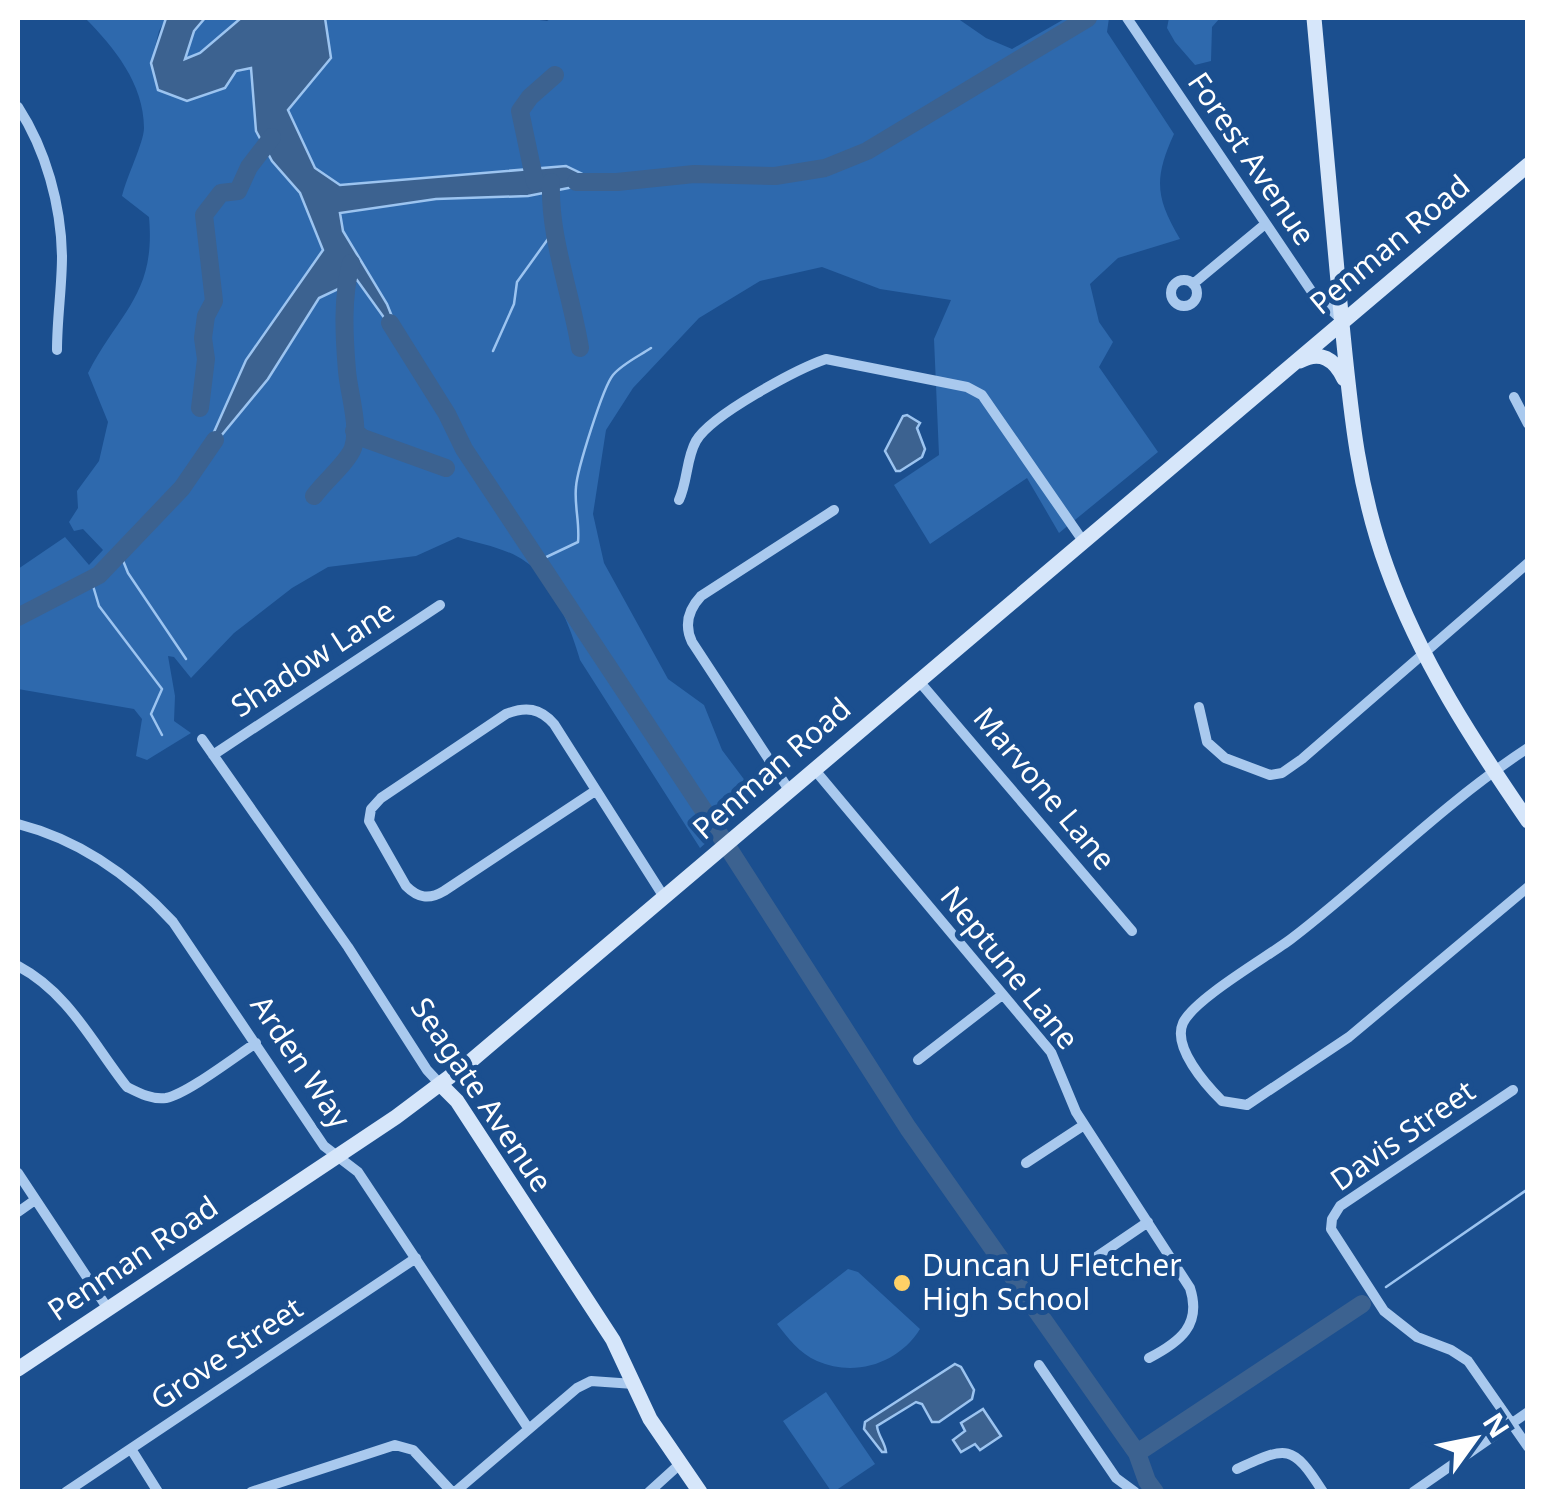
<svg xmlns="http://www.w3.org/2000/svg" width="1545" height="1509" viewBox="0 0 1545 1509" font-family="'Noto Sans',sans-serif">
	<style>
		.green { fill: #2e69ad }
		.water { fill: #3c6290; stroke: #9cc4f0; stroke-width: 2.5 }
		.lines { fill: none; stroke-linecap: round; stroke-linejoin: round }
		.stream { stroke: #9cc4f0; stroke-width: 2.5 }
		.river { stroke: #3c6290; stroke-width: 18 }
		.street { stroke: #a9c9ee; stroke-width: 10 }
		.secondary { stroke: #d6e6fa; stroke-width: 15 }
		.poi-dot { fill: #ffd166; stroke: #1b4f8f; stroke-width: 4 }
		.labels { text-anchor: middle; stroke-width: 10; stroke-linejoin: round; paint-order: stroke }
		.street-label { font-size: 30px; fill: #fff; stroke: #1b4f8f }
		.poi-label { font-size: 30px; fill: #fff; stroke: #1b4f8f; text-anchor: start }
	</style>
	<rect width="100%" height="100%" fill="#1b4f8f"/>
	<path class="green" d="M85 18H166L159 31 151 63 236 71 252 67 256 131 272 161 300 193 323 250 246 360 205 455 268 379 319 298 357 280 401 339 387 304 343 231 339 213 436 199 528 196 460 174 340 185 315 169 295 132 288 109 331 59 325 18H524L547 21 552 18H957L986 38 1012 49 1066 18H1109L1107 32 1174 134C1154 178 1155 197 1180 239L1118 258 1090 284 1099 322 1113 342 1099 367 1158 452 1059 533 1027 478 930 544 894 485 939 455 934 339 951 300 880 289 822 267 760 281 699 318 633 388 606 430 593 514 604 563 668 679 704 705 722 750 758 798 700 848 580 660C572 631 552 579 526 562 507 548 480 544 458 537L416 556 328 567 292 588 234 633 191 678 174 657 168 656 175 696 174 721 191 733 147 760 136 756 142 719 134 709 18 689V569L65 537 89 565 103 550 83 529 74 531 69 522 78 508 77 491 99 461 108 422 88 373C120 311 156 294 149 217L122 196C126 178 144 142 144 128 144 84 114 47 85 18Z
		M205 18H241L200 53 184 60 194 31Z
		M1169 18H1220L1212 27 1211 61 1195 65 1175 42 1167 28Z
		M848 1269 858 1272 920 1329C899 1363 855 1378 817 1361 799 1353 788 1338 777 1324Z
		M826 1392 875 1464 835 1491H831L783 1421Z"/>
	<path class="water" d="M166 18H205L194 31 185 59 200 53 241 18H325L331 58 288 110 315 168 340 185 566 166 599 182 528 196 436 199 340 213 343 231 387 304 403 344 357 280 319 298 268 379 202 459 246 360 323 250 300 193 272 161 256 131 251 68 236 71 225 88 187 101 158 90 151 63Z
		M907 415 920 423 917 428 925 449 922 457 900 471H896L885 451 903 416Z
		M955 1364 961 1367 974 1390 972 1399 939 1422H932L922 1404 916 1402 877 1426C878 1436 885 1442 886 1452H882L864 1429 865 1422Z
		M983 1409 1001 1436 980 1450 975 1444 961 1452 953 1440 965 1431 961 1423Z"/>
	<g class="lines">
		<path class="stream" d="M493 351 514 304 517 282 553 232
			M120 553 128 573 186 659
			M538 561 578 542C580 523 574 505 576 487 577 470 603 387 613 375 622 364 639 356 651 348
			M91 579 99 606 162 689 151 714 162 735
			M1386 1287 1528 1189"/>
		<path class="river" d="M535 182 520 111 530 97 555 75
			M551 182C549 238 571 292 580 348
			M576 182H617L694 174 775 176 825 168 867 151 1088 18
			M390 323 447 414 464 449 718 832 908 1128 1137 1453 1362 1304
			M200 408 206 359 203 338 206 316 214 301 204 215 221 193 238 191 249 167 272 137
			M354 431 363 438 446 468
			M314 496C324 482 348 462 353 448 360 426 349 394 347 371 344 335 342 298 351 263
			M18 617 99 575 182 488 215 440
			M1137 1453 1147 1481 1155 1492"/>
		<path class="street" d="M1127 18 1312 292 1342 320
			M18 107C46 150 61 205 62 256 62 287 57 318 57 350
			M1171 293a13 13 0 1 1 26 0a13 13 0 1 1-26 0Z
			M1193 284 1264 225
			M1514 397 1528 424
			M679 500C688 480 686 459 696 441 711 415 797 369 826 359L967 387 982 395 1083 541
			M918 680 1132 931
			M1199 707 1207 742 1225 758 1270 775 1282 773 1302 759 1528 563
			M202 739 348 947 427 1070 440 1084
			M1528 748C1442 804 1372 877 1291 939 1267 957 1194 999 1183 1023 1172 1047 1206 1085 1222 1101L1247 1105 1349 1037 1528 887
			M213 755 440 605
			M814 769 1051 1052 1076 1112 1190 1288C1202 1325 1180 1342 1149 1358
			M789 790 692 642C684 625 688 610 701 596L834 510
			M595 791 444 891C429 900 418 898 406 886L369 821 371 809 381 798 506 714C526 706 540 708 554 724L664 897
			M18 824C80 840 130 875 173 922L324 1146 358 1172 528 1428
			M18 966C69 993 93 1044 127 1087 139 1093 152 1100 166 1098 187 1094 236 1056 256 1043
			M918 1060 1002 995
			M1513 1090 1340 1206 1332 1219 1331 1229 1384 1311 1417 1337 1451 1350 1468 1361 1528 1447
			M1026 1163 1084 1125
			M18 1173 108 1309
			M18 1212 35 1200
			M1081 1260 1095 1258 1148 1222
			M1039 1365 1116 1478 1135 1492
			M131 1449 158 1492
			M1237 1469C1287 1446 1292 1443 1323 1492
			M66 1492 416 1258
			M251 1492 395 1445 413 1450 452 1492
			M455 1492 577 1388 591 1381 634 1384
			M649 1492 681 1463
			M1413 1492 1528 1412"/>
		<path class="secondary" d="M1314 18C1323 116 1332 215 1341 314 1350 403 1356 483 1387 568 1420 660 1473 741 1528 821
			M1300 361C1320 350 1335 359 1344 379
			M440 1084 457 1101 613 1340 650 1419 700 1492
			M18 1369 396 1117 472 1060 1528 165"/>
	</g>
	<circle class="poi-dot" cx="902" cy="1283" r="10"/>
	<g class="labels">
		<g class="street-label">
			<text transform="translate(1251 159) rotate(56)" y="10">Forest Avenue</text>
			<text transform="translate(1390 245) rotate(-40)" y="10">Penman Road</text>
			<text transform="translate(313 659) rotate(-33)" y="10">Shadow Lane</text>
			<text transform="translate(772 769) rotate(-41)" y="10">Penman Road</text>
			<text transform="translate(1044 789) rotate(50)" y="10">Marvone Lane</text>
			<text transform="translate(1009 968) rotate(51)" y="10">Neptune Lane</text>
			<text transform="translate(300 1062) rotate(56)" y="10">Arden Way</text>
			<text transform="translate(481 1095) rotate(56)" y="10">Seagate Avenue</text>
			<text transform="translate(1403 1136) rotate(-35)" y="10">Davis Street</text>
			<text transform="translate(133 1259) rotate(-34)" y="10">Penman Road</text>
			<text transform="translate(227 1354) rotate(-34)" y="10">Grove Street</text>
		</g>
		<g class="poi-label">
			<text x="922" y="1276">Duncan U Fletcher<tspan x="922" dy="34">High School</tspan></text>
		</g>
	</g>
	<rect width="1545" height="1509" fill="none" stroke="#ffffff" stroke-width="40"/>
	<g transform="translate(1475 1439) rotate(57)" stroke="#1b4f8f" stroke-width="8" paint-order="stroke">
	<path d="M0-8L18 38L0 25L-18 38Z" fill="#ffffff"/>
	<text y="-15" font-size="28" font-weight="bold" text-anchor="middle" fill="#ffffff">N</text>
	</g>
</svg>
